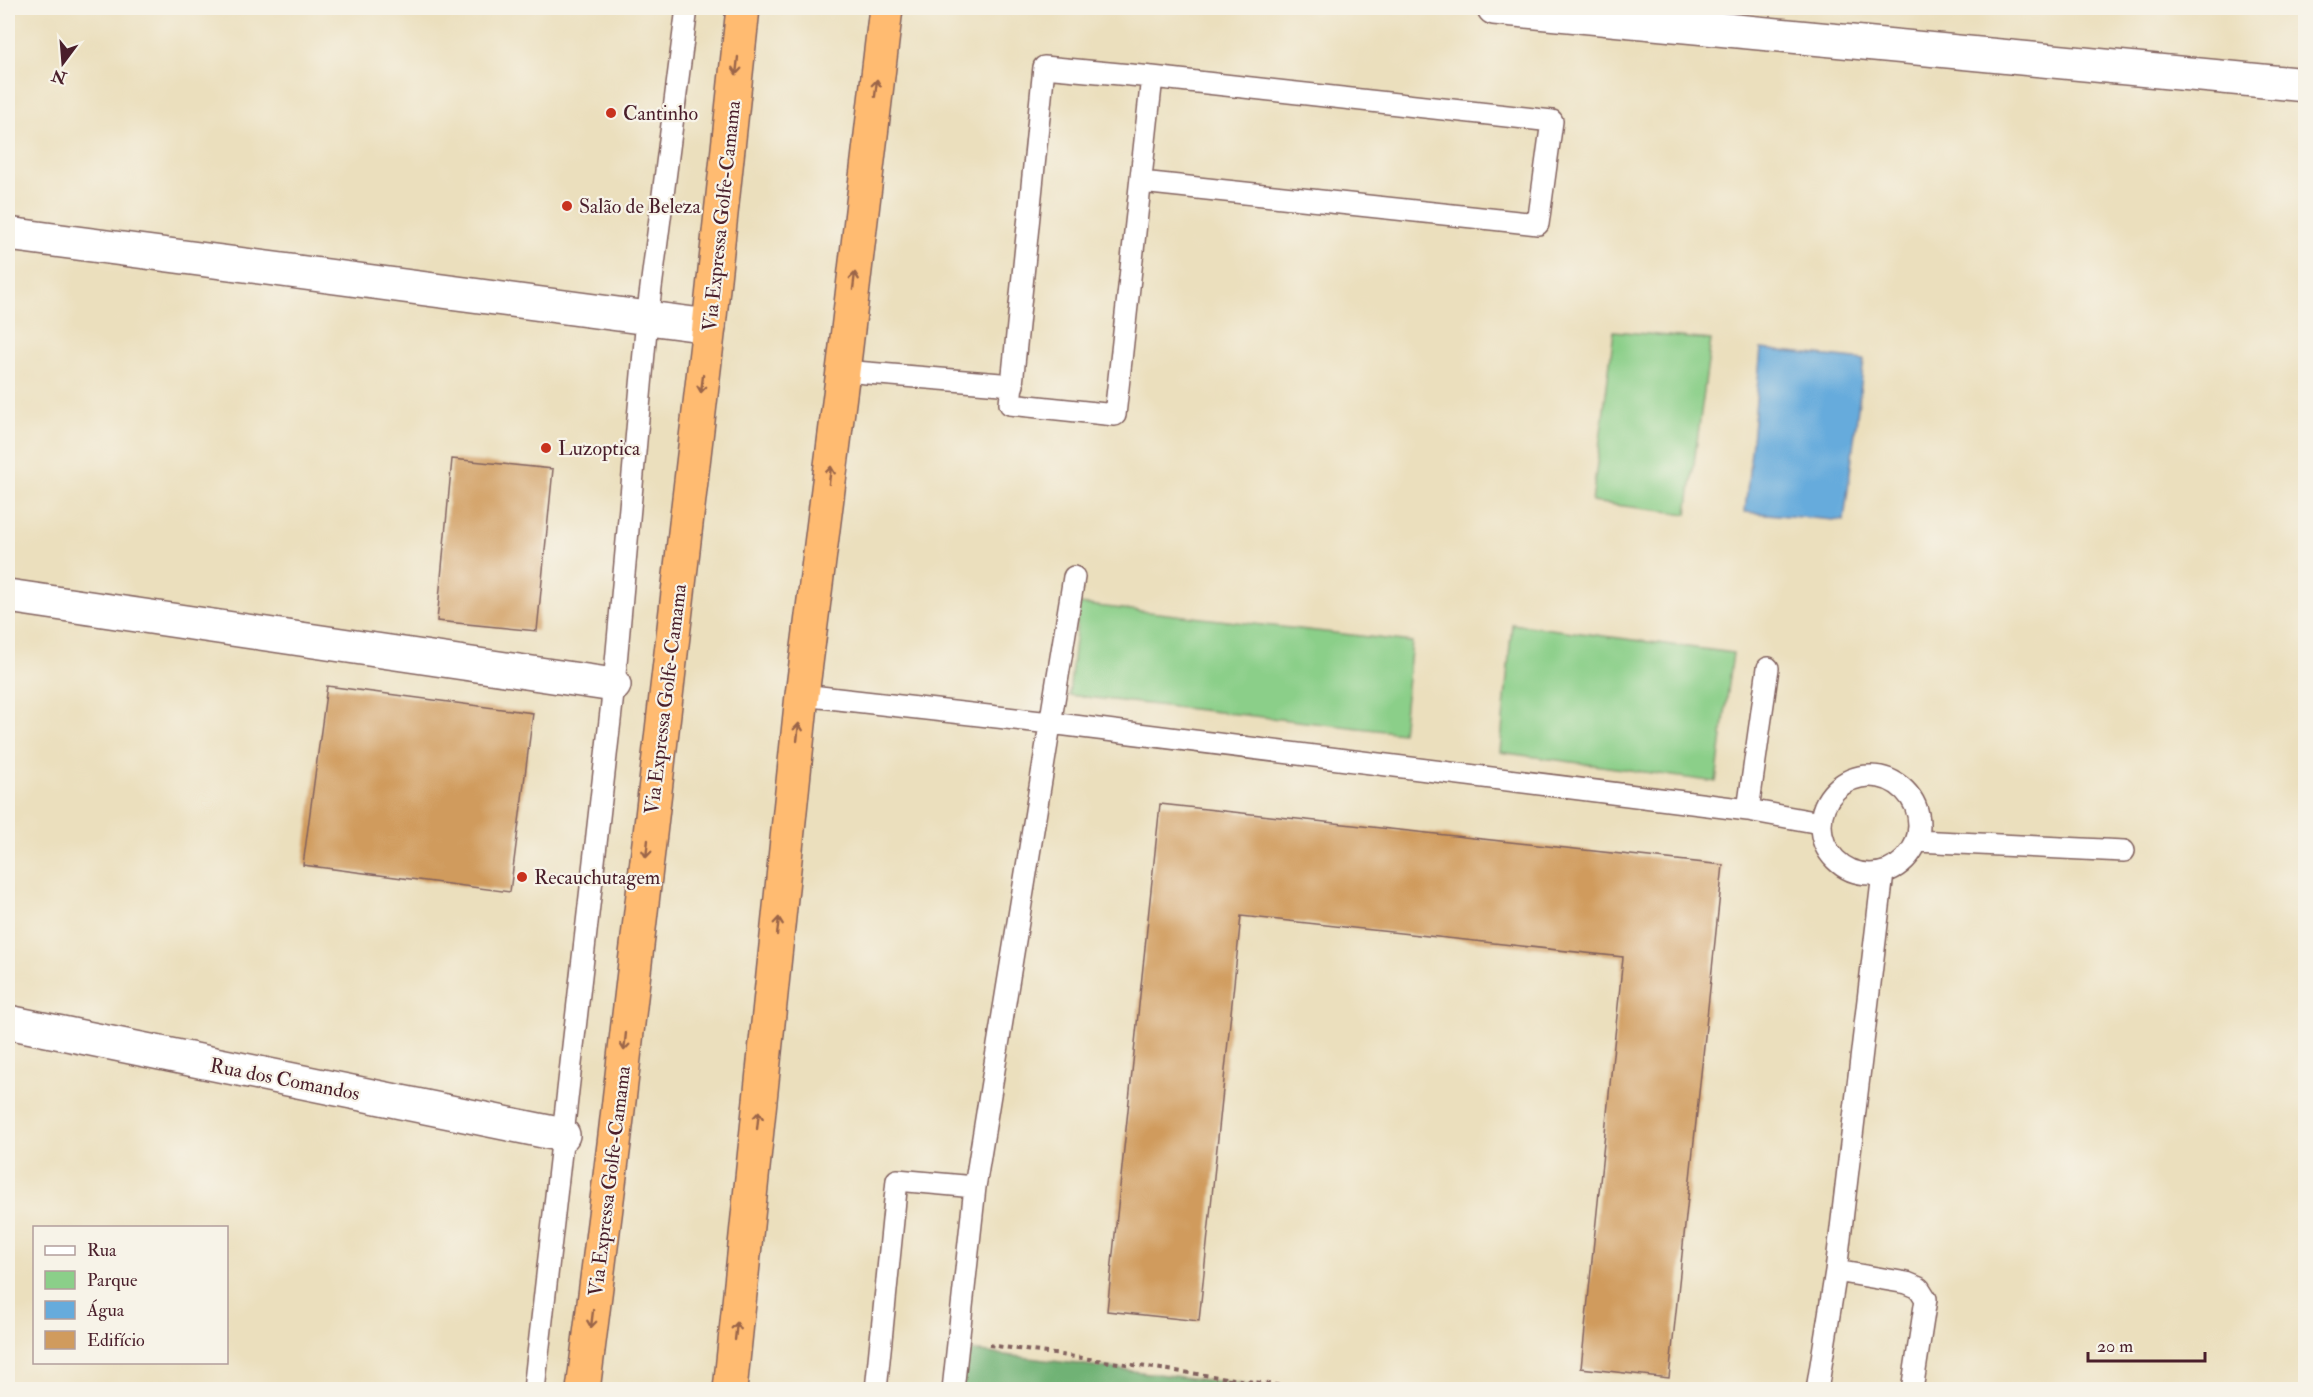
<svg xmlns="http://www.w3.org/2000/svg" width="2313" height="1397" viewBox="0 0 2313 1397" font-family="'IM FELL Double Pica',serif">
	<style>
		.green { fill: #8bcf89; stroke: #6a775a; stroke-width: 1.5 }
		.forest { fill: #70b275; stroke: #5d6850; stroke-width: 1.5 }
		.water { fill: #66abdc; stroke: #586584; stroke-width: 1.5 }
		.building { fill: #d09b5d }
		.lines { fill: none; stroke-linecap: round; stroke-linejoin: round }
		.lane-casing { stroke: #82625e; stroke-width: 24 }
		.street-casing { stroke: #82625e; stroke-width: 36 }
		.highway-casing { stroke: #82625e; stroke-width: 36 }
		.path { stroke: #82625e; stroke-width: 4; stroke-dasharray: 4.5 4.5; stroke-linecap: butt }
		.lane { stroke: #fff; stroke-width: 21 }
		.street { stroke: #fff; stroke-width: 33 }
		.highway { stroke: #ffbb71; stroke-width: 33 }
		.oneway { stroke: #9b654a }
		.poi-dot { fill: #c8321e; stroke: #f7f3e8; stroke-width: 2 }
		.labels { text-anchor: middle; stroke-width: 4.5; stroke-linejoin: round; paint-order: stroke }
		.poi-label { font-size: 20px; fill: #4a1f2b; stroke: #f7f3e8; text-anchor: start }
		.street-label { font-size: 20px; fill: #4a1f2b; stroke: #f7f3e8 }
	</style>
	<rect width="100%" height="100%" fill="#f7f3e8"/>
	<filter id="ink" filterUnits="userSpaceOnUse"><feTurbulence type="fractalNoise" baseFrequency=".0167" numOctaves="2"/><feDisplacementMap in="SourceGraphic" scale="12" xChannelSelector="R" yChannelSelector="G"/><feConvolveMatrix kernelMatrix="1 2 1 2 8 2 1 2 1" color-interpolation-filters="sRGB"/></filter>
	<filter id="wash" filterUnits="userSpaceOnUse"><feTurbulence type="fractalNoise" baseFrequency=".008" numOctaves="4" result="noise"/><feDisplacementMap in="SourceGraphic" scale="24" xChannelSelector="R" yChannelSelector="G"/><feGaussianBlur stdDeviation="1.35" result="paint"/><feColorMatrix in="noise" values="0 0 0 0 0 0 0 0 0 0 0 0 0 0 0 0 0 1.4 0 .05"/><feComposite in="paint" operator="in"/></filter>
	<g filter="url(#wash)">
		<rect width="100%" height="100%" fill="#ebdfbd"/>
		<path class="green" d="M1614 331 1711 340 1687 514 1592 502Z
			M1079 604 1412 642 1402 733 1069 695Z
			M1512 624 1733 653 1716 782 1500 752Z"/>
		<path class="forest" d="M957 1349 1278 1389 952 1390Z"/>
		<path class="water" d="M1761 349 1864 360 1844 521 1745 512Z"/>
		<g id="blocks">
			<path class="building" d="M452 459 553 469 537 631 437 621Z
				M327 686 533 713 510 892 303 865Z
				M1160 804 1723 865 1669 1378 1581 1368 1623 957 1241 916 1199 1321 1107 1311Z"/>
		</g>
	</g>
	<g filter="url(#ink)">
		<use href="#blocks" fill-opacity="0" stroke="#82625e" stroke-width="1.5"/>
		<g class="lines">
			<defs>
				<path id="lane" d="M1044 67 1152 77 1115 415 1010 404Z
					M1141 182 1538 224 1552 121 1152 77
					M843 371 1013 385
					M802 695 1050 723 1748 810 1820 823
					M1821 825a49 49 0 1 1 98 0a49 49 0 1 1-98 0Z
					M1748 810 1768 668
					M1917 841 2124 851
					M1836 1271 1907 1283 1919 1288 1926 1299 1912 1390
					M534 1390 614 685 647 319 687 8
					M876 1390 897 1180 975 1187
					M953 1390 975 1187 1074 577
					M1817 1390 1836 1271 1883 873"/>
				<path id="street" d="M1494 8 2306 85
					M8 234 709 326
					M8 596 614 685
					M8 1022 563 1135"/>
				<path id="highway" d="M583 1390 614 1144 709 326 743 8
					M730 1390 802 695 845 355 886 8"/>
			</defs>
			<use href="#lane" class="lane-casing"/>
			<use href="#street" class="street-casing"/>
			<use href="#highway" class="highway-casing"/>
			<path class="path" d="M989 1345 1312 1390
				M1229 1378 1230 1390"/>
			<use href="#lane" class="lane"/>
			<use href="#street" class="street"/>
			<use href="#highway" class="highway"/>
		</g>
		<defs><path id="oneway-shaft" d="M-6 0H5M1.5-3L5.5 0L1.5 3" fill="none" stroke-width="1.6" stroke-linecap="round" stroke-linejoin="round" transform="scale(1.5)"/></defs>
		<g class="oneway">
			<use href="#oneway-shaft" transform="translate(737 66) rotate(96)"/>
			<use href="#oneway-shaft" transform="translate(876 88) rotate(-83)"/>
			<use href="#oneway-shaft" transform="translate(854 281) rotate(-83)"/>
			<use href="#oneway-shaft" transform="translate(702 384) rotate(97)"/>
			<use href="#oneway-shaft" transform="translate(830 475) rotate(-83)"/>
			<use href="#oneway-shaft" transform="translate(798 732) rotate(-84)"/>
			<use href="#oneway-shaft" transform="translate(647 849) rotate(96)"/>
			<use href="#oneway-shaft" transform="translate(778 926) rotate(-84)"/>
			<use href="#oneway-shaft" transform="translate(625 1042) rotate(96)"/>
			<use href="#oneway-shaft" transform="translate(758 1120) rotate(-84)"/>
			<use href="#oneway-shaft" transform="translate(592 1319) rotate(97)"/>
			<use href="#oneway-shaft" transform="translate(736 1331) rotate(-84)"/>
		</g>
	</g>
	<g class="poi-dot">
		<circle cx="611" cy="113" r="6"/>
		<circle cx="567" cy="206" r="6"/>
		<circle cx="546" cy="448" r="6"/>
		<circle cx="522" cy="877" r="6"/>
	</g>
	<g class="labels">
		<g class="poi-label">
			<text x="623" y="120">Cantinho</text>
			<text x="579" y="213">Salão de Beleza</text>
			<text x="558" y="455">Luzoptica</text>
			<text x="534" y="884">Recauchutagem</text>
		</g>
		<g class="street-label">
			<text transform="translate(721 216) rotate(-84)" y="7">Via Expressa Golfe-Camama</text>
			<text transform="translate(665 699) rotate(-83)" y="7">Via Expressa Golfe-Camama</text>
			<text transform="translate(285 1079) rotate(11)" y="7">Rua dos Comandos</text>
			<text transform="translate(609 1181) rotate(-83)" y="7">Via Expressa Golfe-Camama</text>
		</g>
	</g>
	<rect width="2313" height="1397" fill="none" stroke="#f7f3e8" stroke-width="30"/>
	<rect x="33" y="1226" width="195" height="138" fill="#f7f3e8" stroke="#b29e9c" stroke-width="1.5"/>
	<rect x="45" y="1246" width="30" height="9" fill="#ffffff" stroke="#b29e9c" stroke-width="1.5"/>
	<text x="87" y="1256" font-size="18" fill="#4a1f2b">Rua</text>
	<rect x="45" y="1271" width="30" height="18" fill="#8bcf89" stroke="#b29e9c" stroke-width="1.5"/>
	<text x="87" y="1286" font-size="18" fill="#4a1f2b">Parque</text>
	<rect x="45" y="1301" width="30" height="18" fill="#66abdc" stroke="#b29e9c" stroke-width="1.5"/>
	<text x="87" y="1316" font-size="18" fill="#4a1f2b">Água</text>
	<rect x="45" y="1331" width="30" height="18" fill="#d09b5d" stroke="#b29e9c" stroke-width="1.5"/>
	<text x="87" y="1346" font-size="18" fill="#4a1f2b">Edifício</text>
	<g transform="translate(63 63) rotate(196)" stroke="#f7f3e8" stroke-width="4.5" paint-order="stroke">
	<path d="M0-4.5L10 22L0 15L-10 22Z" fill="#4a1f2b"/>
	<text y="-9" font-size="16" font-weight="bold" text-anchor="middle" fill="#4a1f2b">N</text>
	</g>
	<path d="M2088 1352v9h117v-9" fill="none" stroke="#4a1f2b" stroke-width="3"/>
	<text x="2097" y="1352" font-size="18" fill="#4a1f2b" stroke="#f7f3e8" stroke-width="4.5" paint-order="stroke">20 m</text>
</svg>
